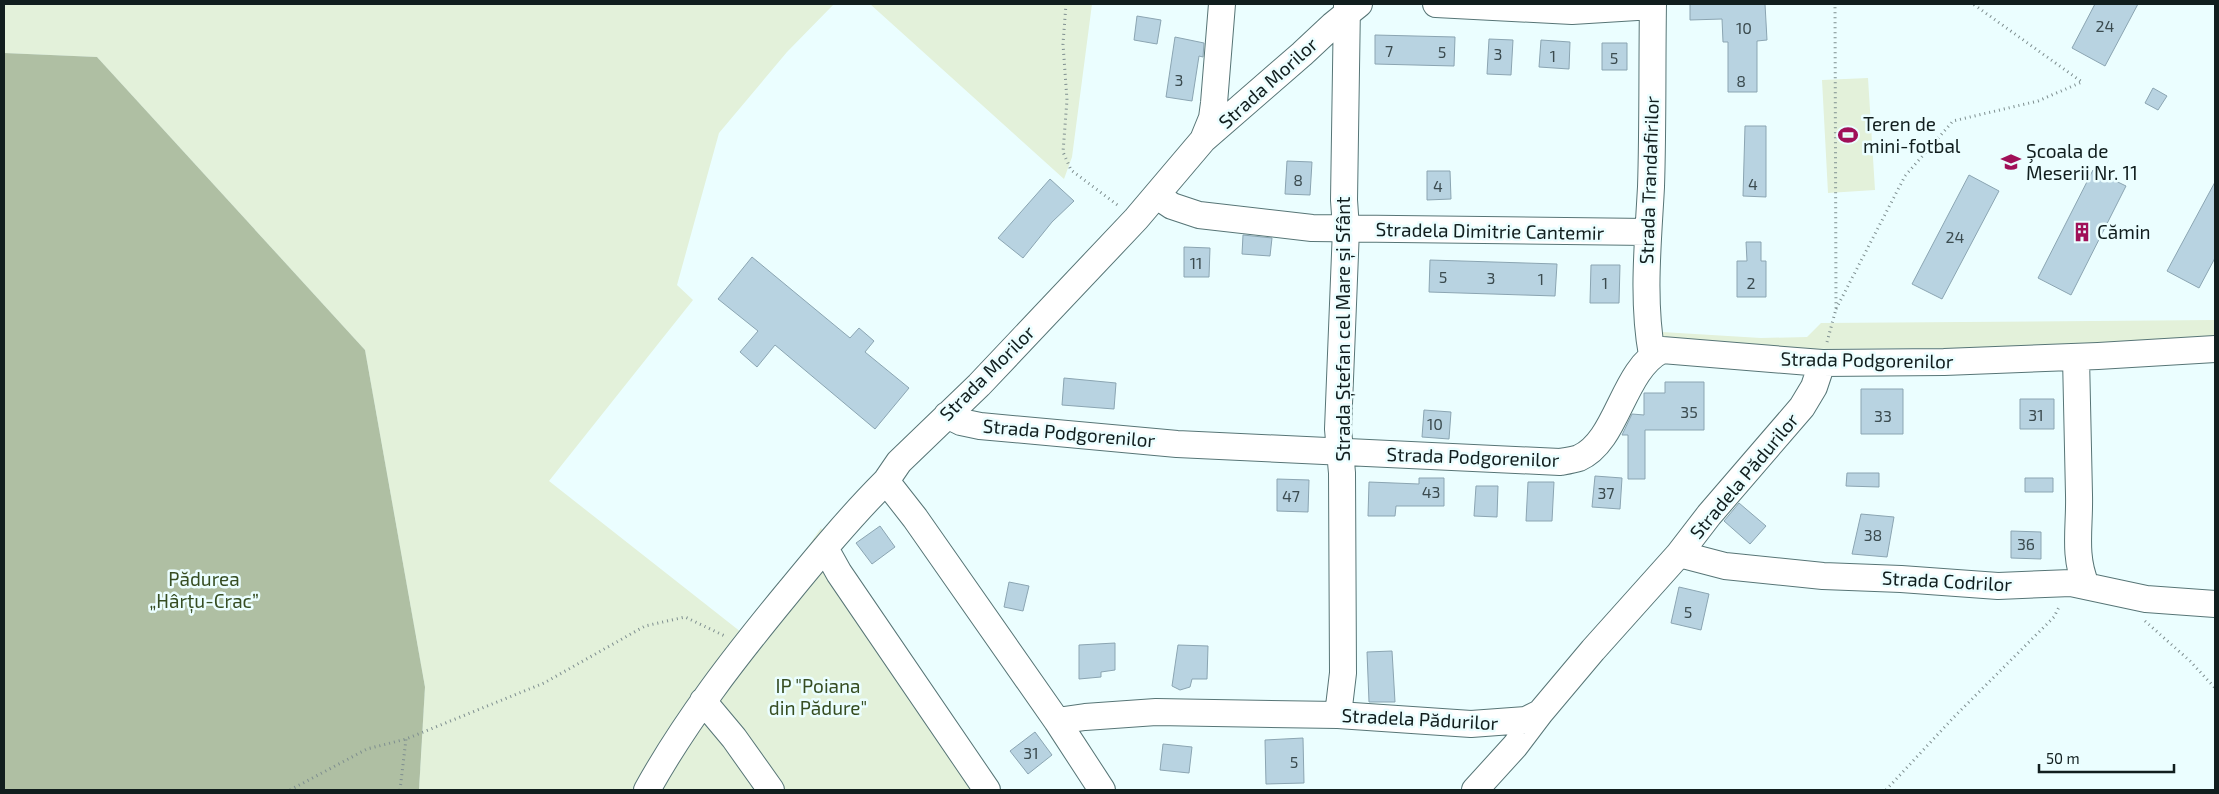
<svg xmlns="http://www.w3.org/2000/svg" width="2219" height="794" viewBox="0 0 2219 794" font-family="'Exo 2',sans-serif">
	<style>
		.green { fill: #e3f1da }
		.forest { fill: #afbfa3 }
		.building { fill: #b8d3e1; stroke: #8ba5b2 }
		.lines { fill: none; stroke-linecap: round; stroke-linejoin: round }
		.minor-casing { stroke: #577576; stroke-width: 28 }
		.path { stroke: #7e8e8f; stroke-width: 3; stroke-dasharray: 1 4; stroke-linecap: butt }
		.minor { stroke: #fff; stroke-width: 26 }
		.labels { text-anchor: middle; stroke-width: 5; stroke-linejoin: round; paint-order: stroke }
		.number-label { font-size: 16px; fill: #3b4b4f }
		.street-label { font-size: 19px; fill: #111e1e; stroke: #ebfeff }
		.poi-label { font-size: 19px; fill: #111e1e; stroke: #ebfeff; text-anchor: start }
		.park-label { font-size: 19px; fill: #364d22; stroke: #ebfeff }
	</style>
	<rect width="100%" height="100%" fill="#ebfeff"/>
	<path class="green" d="M4 4H834L787 52 719 133 677 285 693 300 549 481 746 636 821 528 853 580 995 790H419L425 687 365 350 97 57 4 53Z
		M870 4H1092L1072 157 1064 179Z
		M1868 78 1875 190 1828 193 1822 80Z
		M2215 320V339L2064 348 1786 349 1663 341 1662 332 1761 338 1807 337 1821 323Z"/>
	<path class="forest" d="M4 53 97 57 365 350 425 687 419 790H4Z"/>
	<path class="building" d="M1690 4H1765L1767 40 1757 41V92H1728V42H1723L1722 19 1690 20Z
		M2095 4H2138L2105 66 2072 48Z
		M1137 16 1161 20 1157 44 1134 40Z
		M1375 35 1455 37 1454 66 1375 64Z
		M1175 37 1204 43 1203 57 1199 56 1192 101 1166 97Z
		M1489 39 1513 40 1511 75 1487 74Z
		M1541 40 1570 42 1569 69 1539 67Z
		M1602 43H1627V70H1602Z
		M2153 88 2167 96 2158 110 2145 103Z
		M1745 126H1766V197L1743 196Z
		M1287 161 1312 162 1310 195 1285 194Z
		M2093 170 2126 186 2071 295 2038 278Z
		M1427 171H1450L1451 199 1427 200Z
		M1969 175 1999 191 1942 299 1912 284Z
		M1050 179 1074 201 1052 222 1023 258 998 238Z
		M2215 182V258L2199 288 2167 271Z
		M1243 235 1272 238 1270 256 1242 254Z
		M1746 242H1761V261H1766V297H1737V261H1747Z
		M1184 247 1210 248 1209 277H1184Z
		M752 257 850 338 859 328 874 341 865 352 909 388 875 429 775 345 757 367 740 352 758 331 718 299Z
		M1430 260 1557 264 1555 296 1429 292Z
		M1591 265H1620L1619 303H1590Z
		M1064 378 1116 383 1114 409 1062 405Z
		M1665 382H1704V430H1645V479H1628V435H1622L1632 414 1644 415V393H1665Z
		M1861 389H1903V434H1861Z
		M2020 399H2054V429H2020Z
		M1424 410 1451 412 1449 439 1422 437Z
		M1847 473H1879V487L1846 486Z
		M1595 476 1622 478 1620 509 1592 507Z
		M1419 478H1444V506H1396L1395 516H1368L1369 482 1419 484Z
		M2025 478H2053V492H2025Z
		M1277 479 1309 480 1308 512 1277 511Z
		M1528 482H1554L1552 521H1526Z
		M1476 486H1498L1497 517 1474 516Z
		M1739 503 1766 526 1750 544 1724 521Z
		M1861 514 1894 517 1887 557 1852 554Z
		M880 526 895 547 872 564 856 543Z
		M2011 531 2041 532V559L2011 558Z
		M1009 582 1029 586 1023 611 1004 607Z
		M1679 587 1709 594 1701 630 1671 623Z
		M1115 643V670L1101 672V677L1079 679V645Z
		M1178 645 1208 646 1207 679H1192L1190 687 1180 690 1172 686Z
		M1392 651 1395 702H1369L1367 652Z
		M1035 732 1052 755 1028 774 1010 751Z
		M1303 738 1304 783 1266 784 1265 740Z
		M1163 744 1192 747 1189 773 1160 770Z"/>
	<g class="lines">
		<defs>
			<path id="minor" d="M1436 4 1572 11 1653 6
				M1203 140 1212 118 1214 103 1222 4
				M1157 196 1172 206 1199 215 1312 228 1648 232
				M1652 355C1642 300 1648 243 1651 187 1653 126 1652 65 1653 4
				M2076 357C2077 403 2078 449 2079 495 2080 526 2073 555 2086 585
				M947 415 961 422 980 426 1177 444 1560 462C1566 461 1573 460 1579 458 1618 441 1622 370 1662 350L1822 363 1944 362 2098 356 2215 349
				M825 548 839 573 987 790
				M1679 554 1725 566 1823 576 1901 579 1998 586 2071 583 2146 599 2215 604
				M703 701 734 738 771 790
				M1338 715 1343 673 1342 473 1338 429 1346 229 1344 200 1347 4
				M1057 721 1085 717 1156 712 1338 715 1471 724 1526 720 1540 713 1593 650 1679 554 1709 515 1802 407 1814 387 1822 363
				M647 790C686 720 735 657 786 595 818 556 850 517 886 481
				M1102 790 1057 721 915 518 886 481 899 462 979 385 1136 219 1203 140 1302 54 1333 25 1359 4
				M1475 790 1515 746 1540 713"/>
		</defs>
		<use href="#minor" class="minor-casing"/>
		<path class="path" d="M1066 4 1063 44 1067 100 1063 152 1071 170 1120 207
			M1836 309 1905 176 1953 121 2038 101 2082 82 1973 4
			M1827 342 1836 309 1835 4
			M2145 621 2190 661 2215 688
			M290 790 367 749 406 739 544 683 645 626 685 617 727 637
			M400 790 406 739
			M1886 790 1954 717 2054 617 2060 605"/>
		<use href="#minor" class="minor"/>
	</g>
	<defs>
		<symbol id="stadium-bare" viewBox="-9 -9 18 18"><path d="M0-5a6.5 5 0 1 0 0 10a6.5 5 0 1 0 0-10ZM-3.5-1.8h7v3.6h-7Z" fill="#a01058" stroke="#ebfeff" stroke-width="2.5" paint-order="stroke"/></symbol>
		<symbol id="university-bare" viewBox="-9 -9 18 18"><path d="M0-5L7-2L0 1L-7-2ZM-4 1L0 2.5L4 1V4Q0 6-4 4Z" fill="#a01058" stroke="#ebfeff" stroke-width="2.5" paint-order="stroke"/></symbol>
		<symbol id="building-bare" viewBox="-9 -9 18 18"><path d="M-4-6H4V6H1V3H-1V6H-4ZM-2.5-4.3h1.7v1.8h-1.7ZM.8-4.3h1.7v1.8H.8ZM-2.5-1h1.7V.8h-1.7ZM.8-1h1.7V.8H.8Z" fill="#a01058" stroke="#ebfeff" stroke-width="2.5" paint-order="stroke"/></symbol>
	</defs>
	<g fill-rule="evenodd">
		<use href="#stadium-bare" x="1834" y="121" width="28" height="28"/>
		<use href="#university-bare" x="1997" y="148" width="28" height="28"/>
		<use href="#building-bare" x="2068" y="218" width="28" height="28"/>
	</g>
	<g class="labels">
		<g class="number-label">
			<text x="2105" y="32">24</text>
			<text x="1744" y="34">10</text>
			<text x="1389" y="57">7</text>
			<text x="1442" y="58">5</text>
			<text x="1498" y="60">3</text>
			<text x="1553" y="62">1</text>
			<text x="1614" y="64">5</text>
			<text x="1179" y="86">3</text>
			<text x="1741" y="87">8</text>
			<text x="1298" y="186">8</text>
			<text x="1753" y="190">4</text>
			<text x="1438" y="192">4</text>
			<text x="1955" y="243">24</text>
			<text x="1196" y="269">11</text>
			<text x="1443" y="283">5</text>
			<text x="1491" y="284">3</text>
			<text x="1541" y="285">1</text>
			<text x="1605" y="289">1</text>
			<text x="1751" y="289">2</text>
			<text x="1689" y="418">35</text>
			<text x="2036" y="421">31</text>
			<text x="1883" y="422">33</text>
			<text x="1435" y="430">10</text>
			<text x="1431" y="498">43</text>
			<text x="1606" y="499">37</text>
			<text x="1291" y="502">47</text>
			<text x="1873" y="541">38</text>
			<text x="2026" y="550">36</text>
			<text x="1688" y="618">5</text>
			<text x="1031" y="759">31</text>
			<text x="1294" y="768">5</text>
		</g>
		<g class="street-label">
			<text transform="translate(1268 83) rotate(-42)" y="7">Strada Morilor</text>
			<text transform="translate(1649 180) rotate(-88)" y="7">Strada Trandafirilor</text>
			<text transform="translate(1490 231) rotate(1)" y="7">Stradela Dimitrie Cantemir</text>
			<text transform="translate(1343 329) rotate(-90)" y="7">Strada Ștefan cel Mare și Sfânt</text>
			<text transform="translate(1867 360) rotate(1)" y="7">Strada Podgorenilor</text>
			<text transform="translate(987 373) rotate(-45)" y="7">Strada Morilor</text>
			<text transform="translate(1069 433) rotate(5)" y="7">Strada Podgorenilor</text>
			<text transform="translate(1473 457) rotate(2)" y="7">Strada Podgorenilor</text>
			<text transform="translate(1744 476) rotate(-50)" y="7">Stradela Pădurilor</text>
			<text transform="translate(1947 581) rotate(3)" y="7">Strada Codrilor</text>
			<text transform="translate(1420 719) rotate(3)" y="7">Stradela Pădurilor</text>
		</g>
		<g class="poi-label">
			<text x="1863" y="131">Teren de<tspan x="1863" dy="22">mini-fotbal</tspan></text>
			<text x="2026" y="158">Şcoala de<tspan x="2026" dy="22">Meserii Nr. 11</tspan></text>
			<text x="2097" y="239">Cămin</text>
		</g>
		<g class="park-label">
			<text x="204" y="586">Pădurea<tspan x="204" dy="22">„Hârțu-Crac”</tspan></text>
			<text x="818" y="693">IP "Poiana<tspan x="818" dy="22">din Pădure"</tspan></text>
		</g>
	</g>
	<rect width="2219" height="794" fill="none" stroke="#111e1e" stroke-width="10"/>
	<path d="M2039 764v8h135v-8" fill="none" stroke="#111e1e" stroke-width="2.5"/>
	<text x="2046" y="764" font-size="15" fill="#111e1e" stroke="#ebfeff" stroke-width="4" paint-order="stroke">50 m</text>
</svg>
